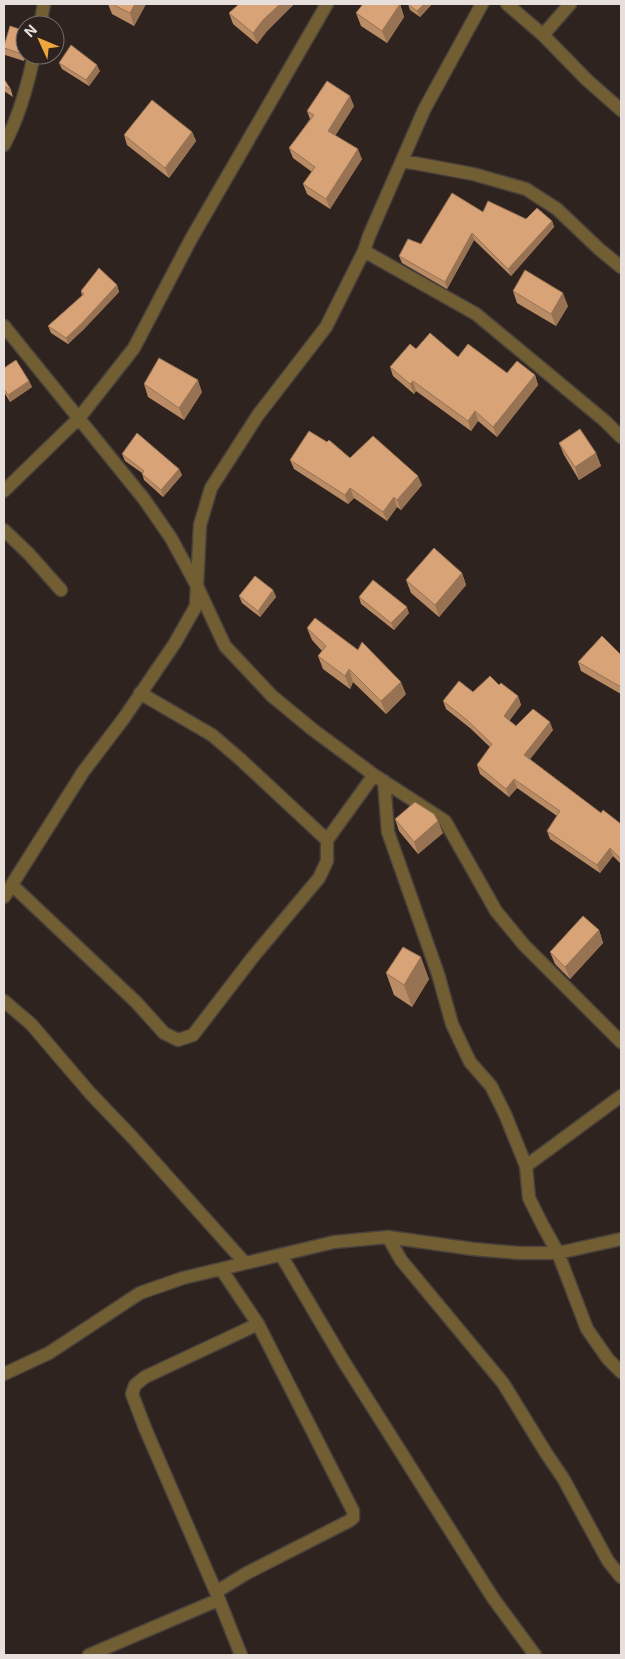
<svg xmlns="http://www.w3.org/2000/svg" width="625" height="1659" viewBox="0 0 625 1659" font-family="Inter,sans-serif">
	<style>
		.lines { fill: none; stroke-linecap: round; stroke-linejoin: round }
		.minor-casing { stroke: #4b413c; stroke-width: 15 }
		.minor { stroke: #715e32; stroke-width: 12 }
		.wall { fill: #ba8c66 }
		.shaded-wall { fill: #977253 }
		.building { fill: #d8a377; stroke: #977253 }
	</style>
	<rect width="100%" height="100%" fill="#2e231e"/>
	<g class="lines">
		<defs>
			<path id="minor" d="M507 4 543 35 587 80 621 110
				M40 25 44 4
				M543 35 570 4
				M4 145C18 119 28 84 34 55
				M403 161 473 174 526 189 557 209 599 249 621 267
				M364 251 476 314 605 421 621 437
				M4 326 144 499 171 538 197 586 225 646 272 696 312 729 374 775 445 821 496 911 524 945 621 1042
				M4 491 79 418 134 348 191 239 327 4
				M4 530 29 554 61 590
				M384 781 388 832 438 974 452 1024 470 1062 491 1086 505 1114 526 1166
				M327 840 374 775
				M12 885 136 1002 164 1033 178 1040 193 1035 253 957 319 878 327 861V840L240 759 212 735 140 693
				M4 897 83 772 124 718 175 643 196 606 200 525 211 488 258 415 326 327 364 251 369 236 424 110 482 4
				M4 1001 31 1024 90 1093 133 1138 245 1263
				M621 1096 526 1166 529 1198 543 1226 558 1253 587 1329 608 1359 621 1372
				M388 1237 401 1260 503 1383 546 1453 563 1478 608 1561 621 1577
				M281 1255 344 1362 493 1598 535 1655
				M4 1374 49 1353 140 1293 183 1278 334 1242 388 1237 473 1249 519 1253H558L621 1239
				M216 1592 247 1573 349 1521 353 1518V1511L258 1324 221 1269
				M89 1655 218 1600
				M241 1655 216 1592 145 1428 132 1394 135 1385 145 1377 258 1324"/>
		</defs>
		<use href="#minor" class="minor-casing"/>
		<use href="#minor" class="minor"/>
	</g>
	<path class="wall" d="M108 4H146L134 26 112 14Z
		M294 4 267 31 257 44 233 24 229 13Z
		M400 4 404 17 387 43 361 26 356 13Z
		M408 4H432L420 17 410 10Z
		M25 31 24 61 5 55 4 50V46Z
		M59 63 100 71 89 86 62 69Z
		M4 79 11 90 13 97 4 91Z
		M354 106 335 135 362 159 330 209 307 194 303 184 312 172 293 158 289 148 310 119 307 111Z
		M192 132 196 141 169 178 127 145 124 135Z
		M483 212 526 219 552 221 554 227 511 276 474 240 447 289 402 263 399 256 421 244Z
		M117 285 119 292 84 329 68 344 51 333 48 326 82 296 81 291Z
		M513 291 568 306 556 326 517 303Z
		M416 349 458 357 507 373 535 375 538 385 497 437 478 421 471 431 416 391 414 394 393 376 390 367Z
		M4 368 29 381 32 387 10 402 4 392Z
		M144 384 202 392 184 420 148 397Z
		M559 443 596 453 601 466 579 480 564 455Z
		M122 454 179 469 182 475 163 497 144 480 142 473 125 461Z
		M350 458 422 485 401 510 397 507 387 521 354 498 348 504 294 469 290 460Z
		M462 573 466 585 439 617 411 593 406 580Z
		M273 590 276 597 260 617 242 603 239 596Z
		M359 597 409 613 394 630 361 604Z
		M307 628 406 694 386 714 353 682 350 689 323 669 318 656 322 651 312 640Z
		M621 655V694L581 671 578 662Z
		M499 685 518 696 521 705 509 721 516 726 553 730 530 759 601 813 621 824V864L613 856 600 873 550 839 547 831 557 816 517 788 509 797 480 774 477 765 490 747 470 728 446 709 443 701Z
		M395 819 443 833 418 854 399 831Z
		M599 930 603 943 570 979 555 964 550 952Z
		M386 973 429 979 412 1007 394 995Z"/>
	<path class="shaded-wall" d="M135 4H146L134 26 130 13Z
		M280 4H294L267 31 257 44 253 33 263 20Z
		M400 4 404 17 387 43 382 31Z
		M424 4H432L420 17 417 11Z
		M25 45V55H26L24 61 22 54 24 46Z
		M97 65 100 71 89 86 86 80Z
		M350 96 354 106 332 141 328 131Z
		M192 132 196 141 169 178 165 168Z
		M358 149 362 159 330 209 326 199Z
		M552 221 554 227 511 276 508 269Z
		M472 233 474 240 447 289 445 282Z
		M117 285 119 292 84 329 68 344 66 338Z
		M563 293 568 306 556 326 551 314Z
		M535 375 538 385 497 437 493 427Z
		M198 380 202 392 184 420 179 408Z
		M29 381 32 387 10 402 8 395Z
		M413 381 416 391 414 394 410 384Z
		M475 411 478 421 471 431 468 421Z
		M596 453 601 466 579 480 575 467Z
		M179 469 182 475 163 497 161 490Z
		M418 476 422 485 401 510 397 500Z
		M350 488 354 498 348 504 345 495Z
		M394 497 397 507 387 521 383 512Z
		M462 573 466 585 439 617 435 605Z
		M273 590 276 597 260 617 258 611Z
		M407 607 409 613 394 630 391 623Z
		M349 669 353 682 350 689 345 676Z
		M401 682 406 694 386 714 381 701Z
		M518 696 521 705 507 724 504 716Z
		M550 722 553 730 527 763 524 755Z
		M514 779 517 788 509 797 506 789Z
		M438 821 443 833 418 854 414 842Z
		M610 848 613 856 600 873 597 865Z
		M599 930 603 943 570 979 565 967Z
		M421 957 429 979 412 1007 404 985Z"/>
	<path class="building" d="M112 4H135L130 13Z
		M239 4H280L263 20 253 33 229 13Z
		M363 4H400L382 31 356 13Z
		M408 4H424L417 11Z
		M10 26 25 31V45L24 46 22 54 4 48V46Z
		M71 45 97 65 86 80 59 63Z
		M4 79 11 90 4 86Z
		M327 81 350 96 328 131 358 149 326 199 303 184 315 167 289 148 314 115 307 111Z
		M152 100 192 132 165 168 124 135Z
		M452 193 483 212 488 201 526 219 537 208 552 221 508 269 472 233 445 282 399 256 408 239 421 244Z
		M99 268 117 285 82 323 66 338 48 326 84 294 81 291Z
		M525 270 563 293 551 314 513 291Z
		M430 333 458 357 468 344 507 373 517 361 535 375 493 427 475 411 468 421 413 381 410 384 390 367 410 344 416 349Z
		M159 358 198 380 179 408 144 384Z
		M16 360 29 381 8 395 4 389V368Z
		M580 429 596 453 575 467 559 443Z
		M309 431 327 442 329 440 350 458 373 436 418 476 397 500 394 497 383 512 350 488 345 495 290 460Z
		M137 433 179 469 161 490 142 474 144 471 122 454Z
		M434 548 462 573 435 605 406 580Z
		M255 576 273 590 258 611 239 596Z
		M373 580 407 607 391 623 359 597Z
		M315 618 358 650 362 642 401 682 381 701 349 669 345 676 318 656 326 646 307 628Z
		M602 636 621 655V687L578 662Z
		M490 676 499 685 501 683 518 696 504 716 516 726 533 709 550 722 524 755 601 813 603 810 621 824V859L610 848 597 865 547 831 560 811 514 779 506 789 477 765 492 744 467 720 443 701 459 681 473 692Z
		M415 802 434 814 438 821 414 842 395 819Z
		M583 916 599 930 565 967 550 952Z
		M403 947 421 957 404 985 386 973Z"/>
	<rect width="625" height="1659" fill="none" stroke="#e6dfdb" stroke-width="10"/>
	<g transform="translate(40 40) rotate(314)"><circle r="24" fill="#2e231e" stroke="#786e6a"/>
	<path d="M0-4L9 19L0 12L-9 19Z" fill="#eea73d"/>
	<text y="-8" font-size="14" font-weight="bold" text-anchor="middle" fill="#e6dfdb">N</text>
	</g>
</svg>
